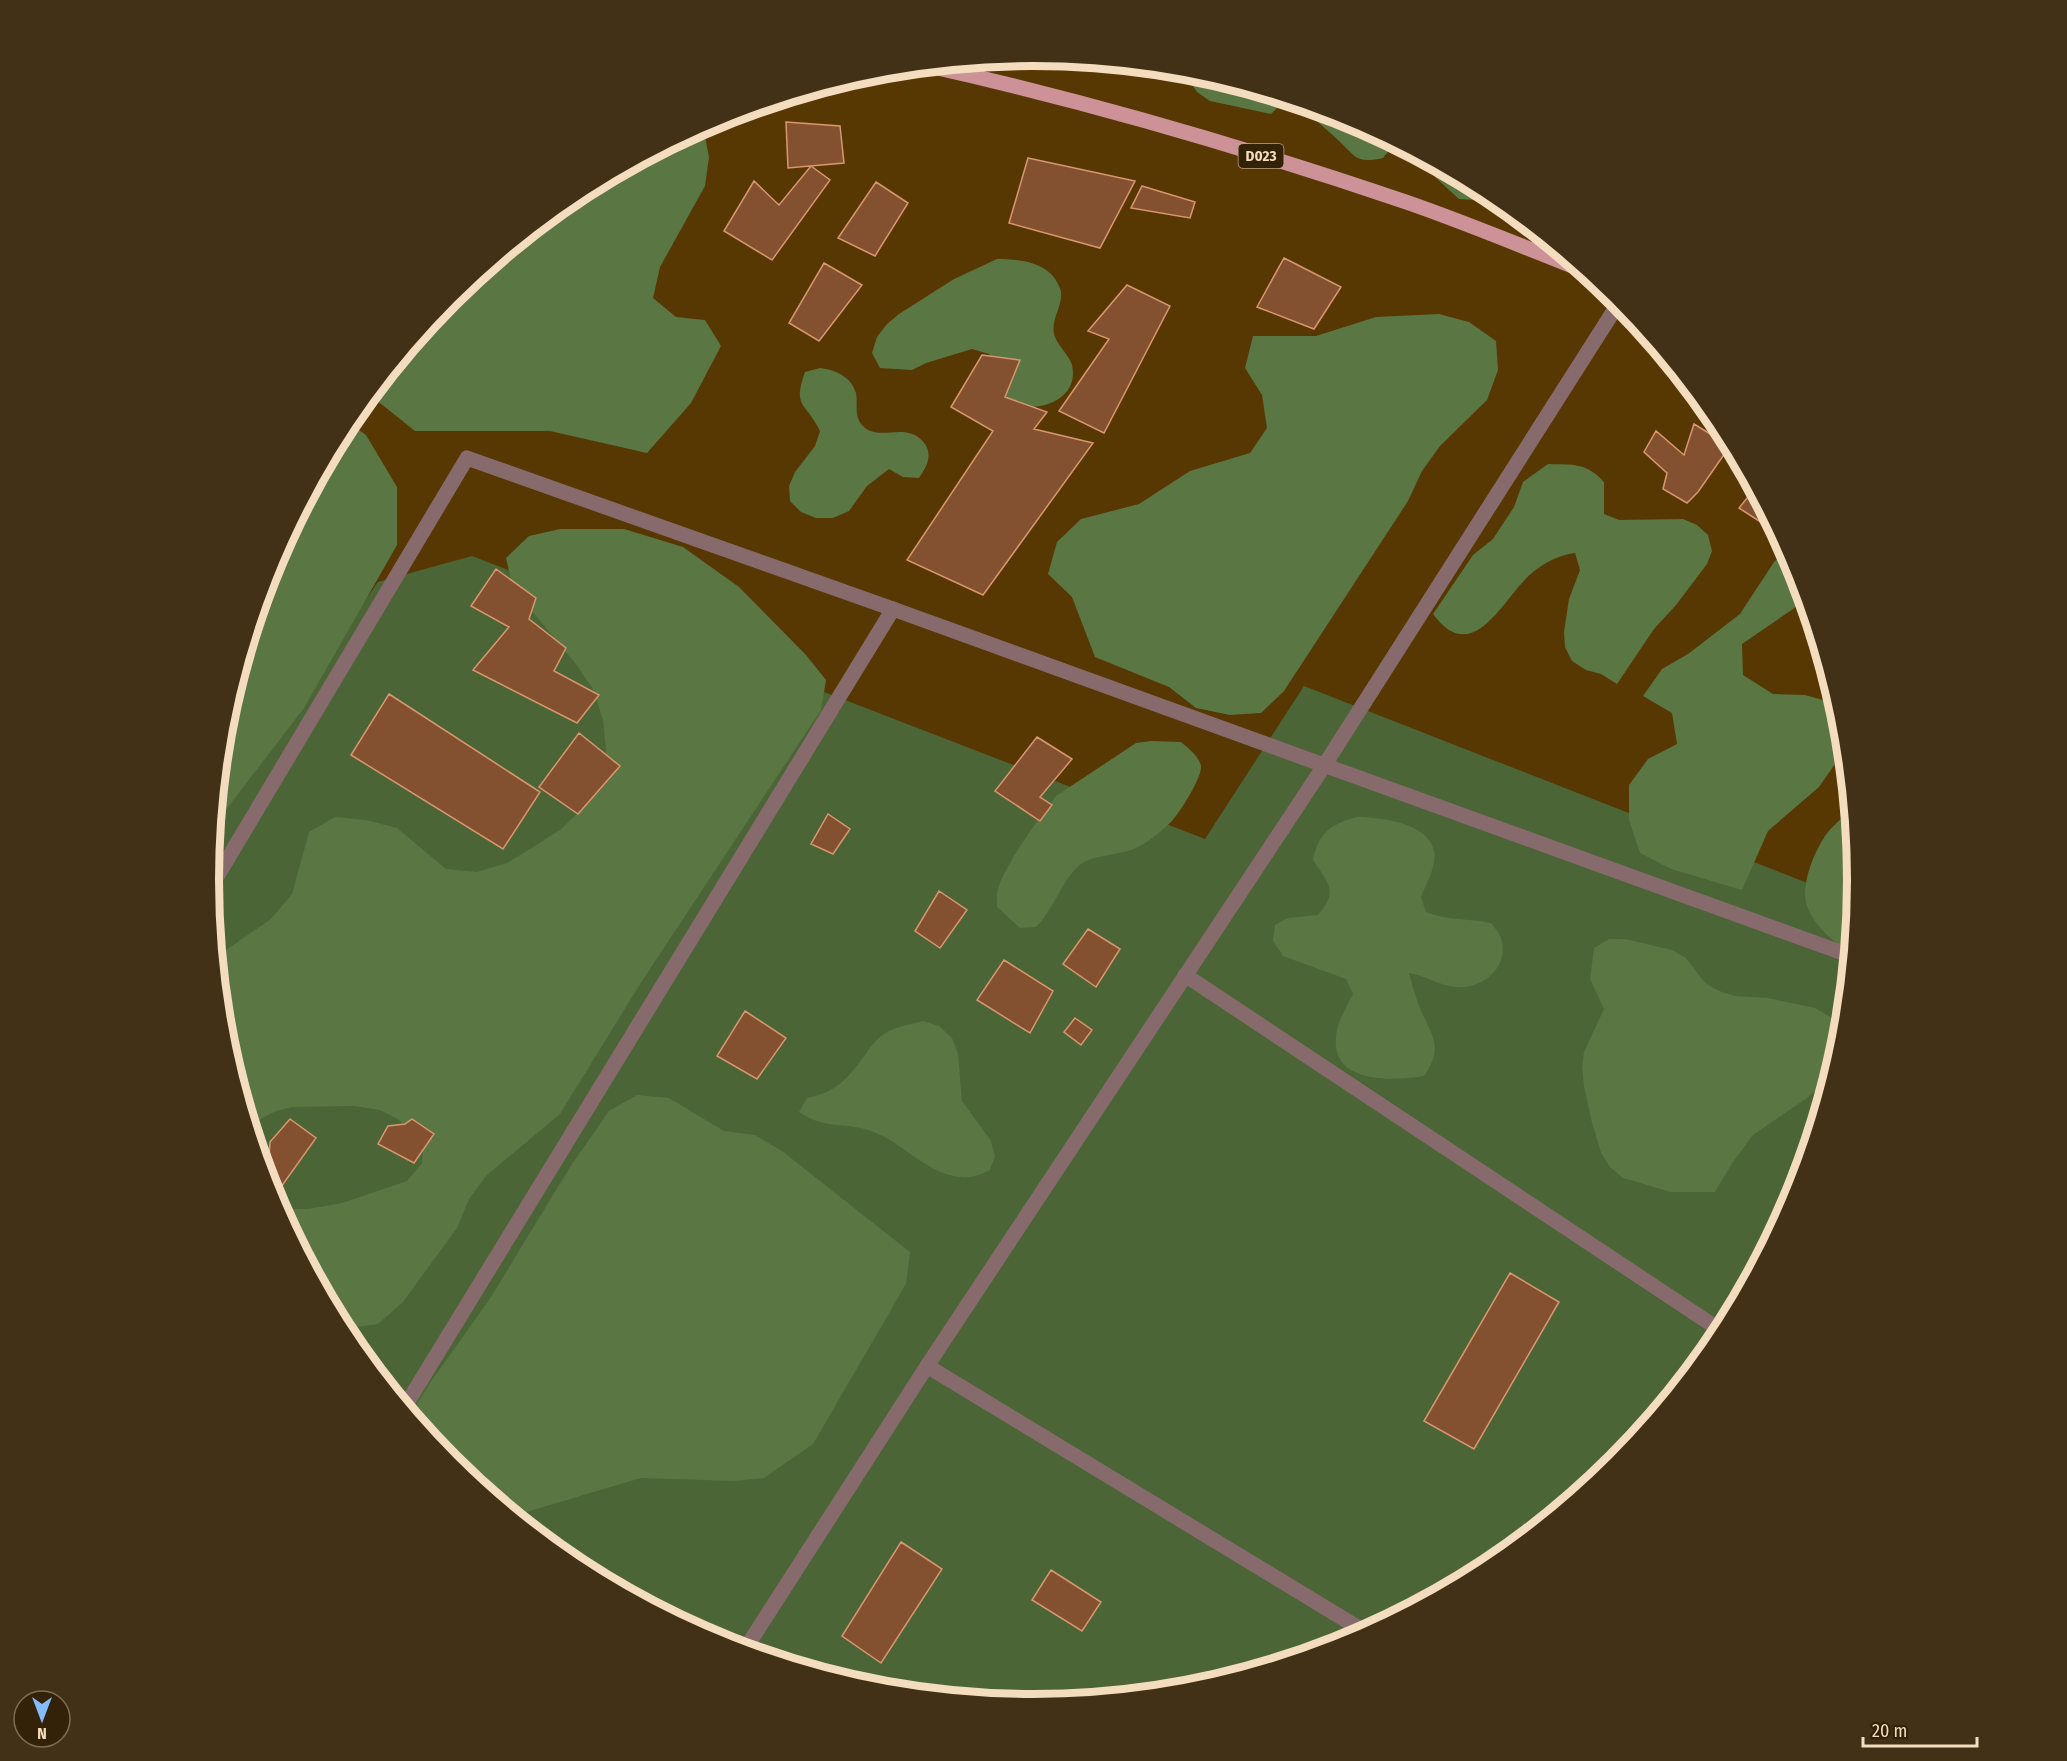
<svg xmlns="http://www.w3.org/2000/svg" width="2067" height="1761" viewBox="0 0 2067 1761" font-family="'Fira Sans Condensed',sans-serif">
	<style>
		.green { fill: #4b6537 }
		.forest { fill: #597643 }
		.building { fill: #845130; stroke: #d8976e; stroke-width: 1.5 }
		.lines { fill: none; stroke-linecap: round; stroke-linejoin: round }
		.lane { stroke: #876a6c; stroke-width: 15 }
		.street { stroke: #876a6c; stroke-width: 15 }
		.primary { stroke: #cc9297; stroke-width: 15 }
		.labels { text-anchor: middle; stroke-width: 4.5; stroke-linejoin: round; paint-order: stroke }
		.shield { fill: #342208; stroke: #baa487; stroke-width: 1.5 }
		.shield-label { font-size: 15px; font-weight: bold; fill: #f4dcbe }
		.rim { fill: none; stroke: #f4dcbe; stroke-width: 8 }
	</style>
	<rect width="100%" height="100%" fill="#573803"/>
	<path class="green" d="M472 556 1205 839 1304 686 1856 902 1843 1042 1796 1197 1719 1339 1617 1464 1492 1567 1349 1643 1194 1690 1033 1705 872 1690 717 1643 575 1566 450 1464 347 1339 271 1196 224 1041 209 880 215 816 378 582Z"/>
	<path class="forest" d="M1182 70 1195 71 1286 99 1271 114 1210 101 1197 92Z
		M1314 108C1338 115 1377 125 1393 145L1383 158C1356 164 1356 157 1338 140 1330 132 1321 125 1313 118Z
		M703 126 709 157 705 186 660 267 653 298 676 317 705 320 721 346 691 403 647 453 550 431H415L370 395 450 297 575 194Z
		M1435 164 1492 195 1516 214 1490 201 1459 199 1435 177Z
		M997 259C1019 259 1048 262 1058 284 1059 287 1061 289 1061 292 1063 306 1049 322 1055 337 1059 347 1069 355 1072 365 1079 395 1048 411 1021 406 1016 404 1010 400 1005 397L998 368 989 354 972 349 926 363 912 370 880 368 872 353 877 337 887 324 899 314 954 279Z
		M1439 314 1469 322 1496 341 1498 370 1487 400 1440 446 1422 471 1408 501 1284 691 1261 713 1230 715 1196 708 1169 687 1095 657 1072 597 1048 574 1057 542 1081 519 1139 504 1190 471 1250 453 1267 428 1262 395 1245 368 1253 336H1316L1376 317Z
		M820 368C835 370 851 376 856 393 858 404 854 416 862 425 879 444 907 419 925 444 933 456 926 468 919 478L903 477 889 469 867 486 849 511 833 518H816L801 512 790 501 789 486 795 472 815 446 820 431C806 402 792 408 805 372Z
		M348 422 366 435 397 487V545L304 708 225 811 214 820 224 719 271 564Z
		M1548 464C1573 465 1586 462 1604 482V514L1619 520 1683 519 1697 525 1708 535 1712 551 1707 564 1676 605 1654 629 1617 684 1601 674 1586 670 1572 661 1565 647 1564 632 1569 599 1580 570 1575 553C1559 555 1546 562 1533 572 1504 595 1474 670 1433 614L1473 555 1493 539 1514 507 1523 482Z
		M560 529H624L683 547 739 587 806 655 826 680 821 710 642 981 560 1114 487 1175 469 1199 457 1228 403 1302 378 1324 342 1329 278 1209H308L342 1203 407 1181 422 1163 423 1147 416 1132 394 1117 380 1110 354 1106 292 1107 276 1111 255 1122 251 1128 249 1124 258 1112 242 1101 224 1041 216 957 271 919 292 894 309 832 335 817 366 820 397 828 446 869 477 872 507 863 560 830 583 808 599 782 606 750 603 720 593 689 575 663 513 588 506 558 529 536Z
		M1787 549 1796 565 1806 600 1742 644 1743 675 1773 694 1805 695 1834 703 1843 721 1845 740 1837 761 1819 787 1768 831 1742 890 1671 869 1640 853 1629 820V785L1648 759 1677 744 1672 713 1643 696 1662 669 1688 654 1740 614 1774 562Z
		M1151 741 1181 742C1188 748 1199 756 1201 766 1202 778 1179 814 1171 822 1161 832 1147 843 1134 849 1119 855 1093 855 1081 864 1062 879 1055 908 1036 927L1020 928 997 907C997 901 996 894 998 889 1004 866 1041 815 1056 796L1136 743Z
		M1852 810 1858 881 1851 954C1836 944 1817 928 1809 911 1798 891 1813 854 1825 836 1831 827 1843 817 1852 810Z
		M1357 817C1380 817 1429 823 1434 851 1437 866 1426 884 1421 897L1426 912C1447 921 1469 918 1491 923 1494 927 1499 932 1501 938 1510 966 1484 989 1457 987 1439 986 1427 976 1409 973 1412 984 1415 995 1419 1006 1431 1034 1445 1047 1424 1076 1393 1081 1331 1084 1336 1037 1337 1021 1346 1008 1353 994L1346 979 1283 956 1273 941 1275 925 1288 918 1318 915C1339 891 1328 883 1313 860 1318 833 1331 824 1357 817Z
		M1609 939H1625L1672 950 1686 958 1705 983 1719 991 1735 996 1768 998 1815 1008 1844 1025 1843 1042 1832 1076 1807 1098 1753 1135 1733 1162 1715 1192H1671L1623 1178 1610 1167 1601 1153 1591 1119 1584 1086 1582 1067 1584 1052 1604 1009 1590 979 1594 948Z
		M923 1021 939 1026 952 1038 958 1053 962 1101 991 1141 995 1156 990 1170C978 1176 968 1179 954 1176 924 1170 903 1144 874 1132 846 1121 827 1131 799 1112L807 1098C837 1092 847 1079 865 1055 869 1049 874 1042 880 1037 892 1027 908 1025 923 1021Z
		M637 1095 669 1098 724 1131 755 1135 782 1151 910 1252 906 1284 813 1444 764 1478 734 1481 641 1478 523 1513 516 1518 450 1464 410 1415 432 1380 489 1300 572 1164 609 1111Z"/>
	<path class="building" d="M786 122 840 126 844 163 788 168Z
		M1028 158 1135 181 1100 248 1009 223Z
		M811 166 830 180 772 260 724 231 754 181 779 205Z
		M876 182 908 203 875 256 838 238Z
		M1142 186 1195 202 1190 218 1131 208Z
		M1284 258 1341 287 1314 329 1257 307Z
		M824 263 862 285 819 341 789 323Z
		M1127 285 1170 306 1104 433 1059 411 1109 339 1088 331Z
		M982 355 1020 360 1005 397 1047 412 1034 429 1093 443 983 595 907 560 993 431 951 407Z
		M1694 424 1730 446 1698 492 1687 503 1663 489 1667 473 1644 452 1656 431 1684 455Z
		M1755 488 1776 528 1773 530 1739 508Z
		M496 569 536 598 529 619 566 648 554 671 599 695 577 723 473 670 509 627 471 606Z
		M389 694 540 792 503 849 351 755Z
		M579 733 620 766 578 814 539 787Z
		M1037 737 1072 759 1040 797 1052 805 1040 821 995 791Z
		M828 814 850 829 833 854 811 844Z
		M939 891 967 910 940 948 915 931Z
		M1088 929 1120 949 1096 987 1063 964Z
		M1004 960 1053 991 1030 1033 977 1000Z
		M745 1011 786 1038 757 1079 717 1056Z
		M1075 1018 1092 1030 1081 1045 1064 1032Z
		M290 1119 316 1138 276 1194 272 1189 268 1173 270 1142Z
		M412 1119 434 1134 414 1163 378 1144 388 1126 405 1124Z
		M1510 1273 1559 1302 1474 1449 1424 1421Z
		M901 1542 942 1569 881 1663 842 1636Z
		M1051 1570 1101 1602 1082 1631 1032 1600Z"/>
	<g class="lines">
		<path class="lane" d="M1185 975 1723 1332
			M927 1366 1367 1633
			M404 1408 893 609"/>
		<path class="street" d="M209 890 467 458 893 609 1851 956
			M744 1651 927 1366 1324 766 1620 301"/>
		<path class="primary" d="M929 66C1090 102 1250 149 1406 202 1467 223 1526 248 1585 271"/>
	</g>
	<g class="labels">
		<rect class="shield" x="1238.5" y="144" width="45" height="24" rx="4.5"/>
		<g class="shield-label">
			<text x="1261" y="161">D023</text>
		</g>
	</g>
	<path d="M0 0H2067V1761H0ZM219 880a814 814 0 1 1 1628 0a814 814 0 1 1-1628 0Z" fill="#433117" fill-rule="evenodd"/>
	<path class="rim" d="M219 880a814 814 0 1 1 1628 0a814 814 0 1 1-1628 0Z"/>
	<g transform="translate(42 1719) rotate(180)"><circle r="28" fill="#342208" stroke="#816c51" stroke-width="1.5"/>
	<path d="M0-4.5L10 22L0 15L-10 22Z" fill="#85bbfb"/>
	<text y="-9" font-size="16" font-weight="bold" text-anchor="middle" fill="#f4dcbe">N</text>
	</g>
	<path d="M1863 1737v9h114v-9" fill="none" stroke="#f4dcbe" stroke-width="3"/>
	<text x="1872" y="1737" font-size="18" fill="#f4dcbe" stroke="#342208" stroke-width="4.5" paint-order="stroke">20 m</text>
</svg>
